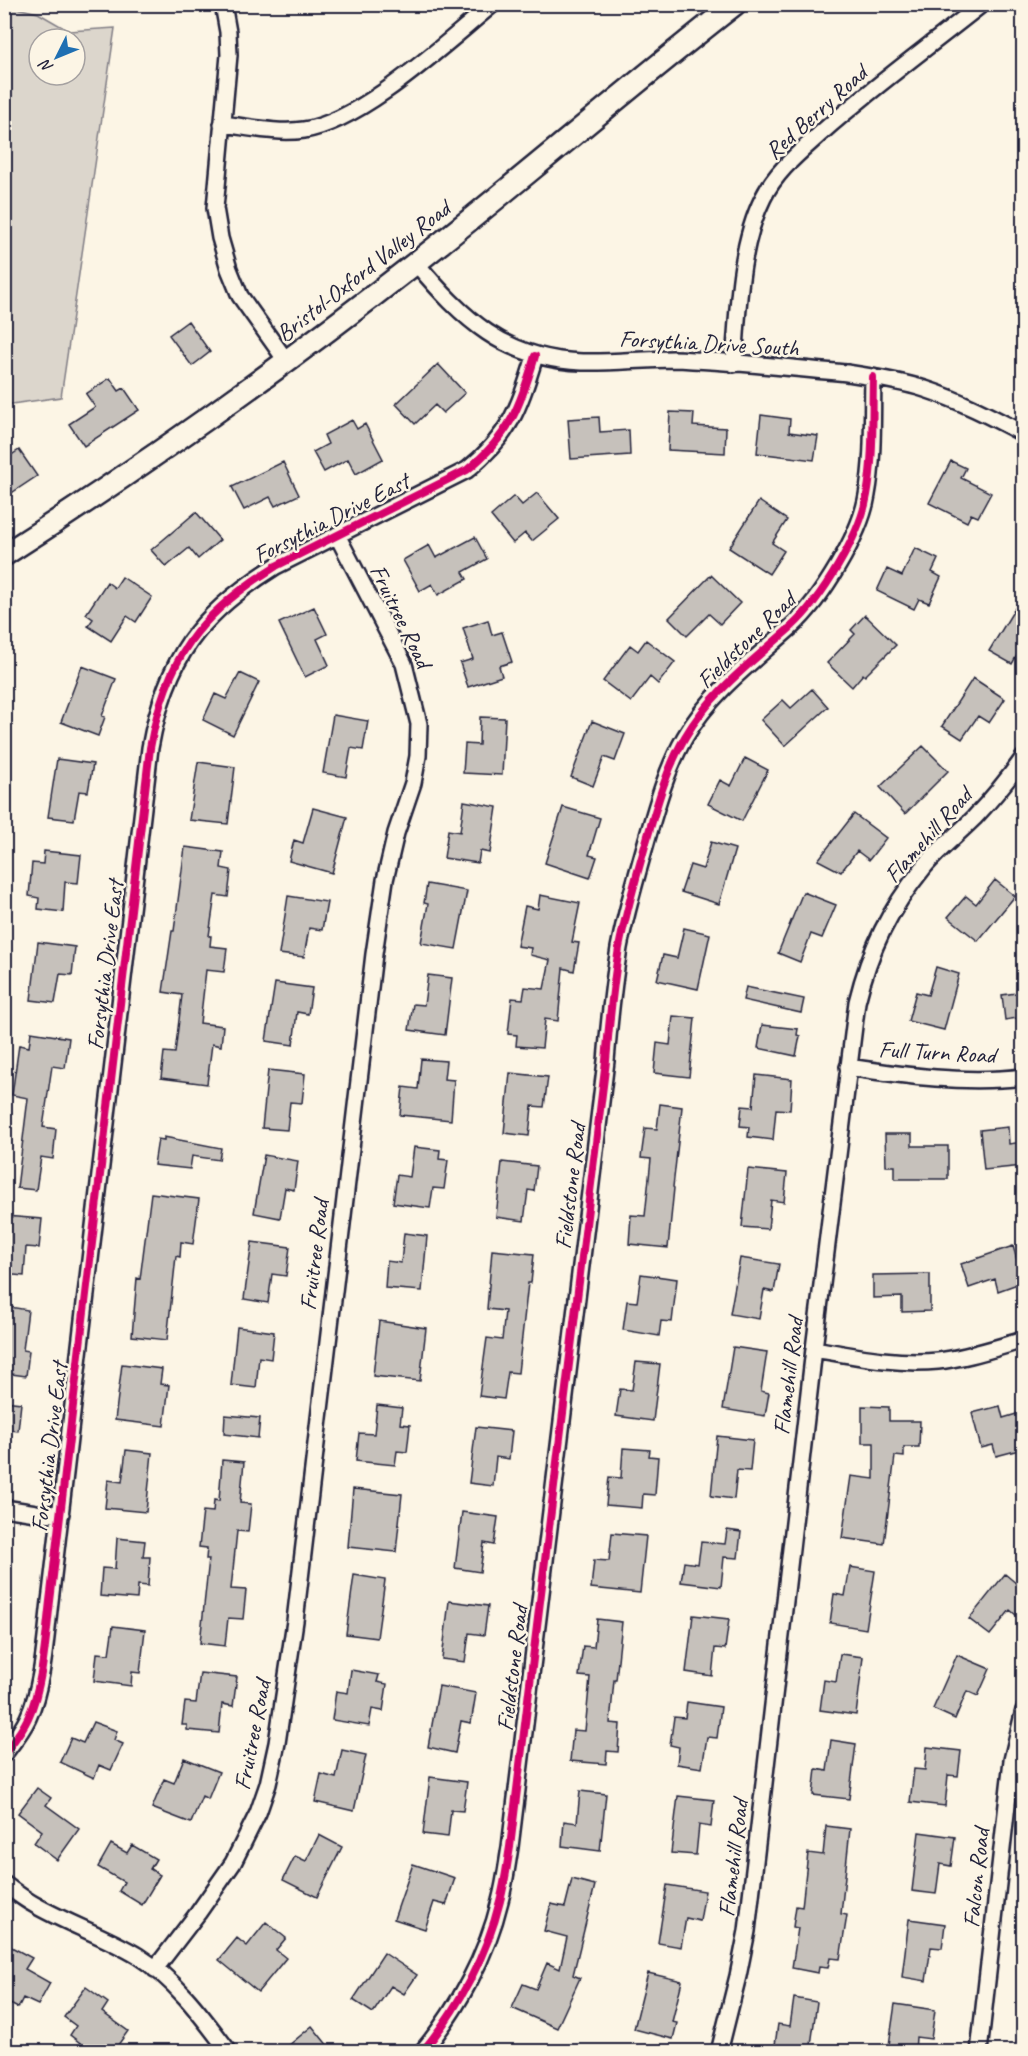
<svg xmlns="http://www.w3.org/2000/svg" width="1028" height="2056" viewBox="0 0 1028 2056" font-family="Caveat,sans-serif">
	<style>
		.green { fill: #dcd6cc; stroke: #7f7c84; stroke-width: 1.5; fill-rule: evenodd }
		.building { fill: #c6c1bb; stroke: #22223b; stroke-width: 1.5 }
		.lines { fill: none; stroke-linecap: round; stroke-linejoin: round }
		.minor-casing { stroke: #22223b; stroke-width: 20 }
		.secondary-casing { stroke: #22223b; stroke-width: 26 }
		.minor { stroke: #fcf5e5; stroke-width: 15 }
		.secondary { stroke: #fcf5e5; stroke-width: 21 }
		.cycleway-casing { stroke: #fcf5e5; stroke-width: 11 }
		.cycleway { stroke: #d6006c; stroke-width: 8 }
		.labels { text-anchor: middle; stroke-width: 5; stroke-linejoin: round; paint-order: stroke }
		.street-label { font-size: 24px; fill: #22223b; stroke: #fcf5e5 }
	</style>
	<rect width="100%" height="100%" fill="#fcf5e5"/>
	<filter id="ink" filterUnits="userSpaceOnUse"><feTurbulence type="fractalNoise" baseFrequency=".0167" numOctaves="2"/><feDisplacementMap in="SourceGraphic" scale="12" xChannelSelector="R" yChannelSelector="G"/><feConvolveMatrix kernelMatrix="1 2 1 2 8 2 1 2 1" color-interpolation-filters="sRGB"/></filter>
	<g filter="url(#ink)">
		<path class="green" d="M4 5 38 13 69 31 115 28 61 397 5 405ZM39 39H75V75H39Z"/>
		<path class="building" d="M188 321 210 352 192 366 169 335Z
			M438 364 465 393 443 413 435 405 415 424 396 404Z
			M110 378 119 391 124 388 139 410 84 446 69 424 95 407 86 394Z
			M670 412 694 413 693 426 726 428 725 453 668 450Z
			M761 415 790 419 789 432 818 436 814 460 757 453Z
			M599 417 600 432 629 430 630 455 571 459 568 419Z
			M352 420 357 429 365 424 383 459 356 474 348 459 324 472 313 452 328 444 324 435Z
			M19 450 37 476 10 494 4 486V460Z
			M951 461 966 468 961 478 991 493 978 517 971 514 967 522 929 503Z
			M283 462 299 495 275 506 270 497 244 510 232 487Z
			M537 493 559 519 532 541 525 533 513 543 491 516 514 496 522 505Z
			M759 501 787 520 772 543 784 551 769 574 729 548Z
			M196 512 220 540 198 559 189 548 166 567 151 550Z
			M475 537 487 559 463 572 467 579 438 595 432 584 420 591 403 560 429 545 436 558Z
			M915 548 938 559 932 572 941 577 929 603 919 599 914 609 877 591 887 569 902 576Z
			M711 575 740 603 720 624 709 614 687 636 669 618Z
			M122 577 152 597 136 622 127 616 111 641 88 626 93 619 86 614 107 582 115 588Z
			M1023 595V645L1012 664 989 651Z
			M314 607 327 634 317 639 329 665 305 677 279 623Z
			M865 615 896 645 865 676 863 674 852 687 827 663 855 634 851 630Z
			M488 620 492 635 502 632 512 662 499 666 502 676 468 687 460 663 473 659 463 628Z
			M646 640 675 662 658 684 650 677 631 702 603 681 630 645 638 651Z
			M82 666 116 679 102 716 105 717 98 736 61 722Z
			M240 673 259 682 233 735 203 720 215 694 226 699Z
			M973 678 1005 699 989 723 978 716 962 739 942 726Z
			M812 689 828 707 785 746 761 720 783 700 791 708Z
			M333 715 368 721 363 750 351 748 346 777 323 773Z
			M480 717 505 718 502 775 463 773 465 744 479 745Z
			M592 721 625 734 615 761 604 757 593 786 571 777Z
			M923 746 948 771 905 814 880 787Z
			M745 758 768 770 742 821 708 804 720 780 731 786Z
			M57 759 93 764 88 792 79 791 74 820 48 817Z
			M198 762 235 767 228 824 189 820Z
			M464 801 497 807 490 853 480 851 478 863 444 858 448 830 460 832Z
			M563 807 600 818 589 855 597 857 590 878 545 863Z
			M313 808 347 817 332 873 289 861 294 840 303 843Z
			M854 814 886 838 869 860 857 851 841 872 818 860Z
			M711 842 735 849 719 904 681 892 690 865 703 869Z
			M185 847 223 852 221 868 231 870 228 897 215 895 209 936H211L210 946 227 948 224 972 206 970 200 1023 223 1026 221 1046 212 1044 207 1084 161 1078 164 1052 175 1053 182 995 163 992 172 931H174Z
			M44 851 81 855 78 883 65 882 63 912 38 909 39 898 29 896 32 863 43 864Z
			M995 880 1015 896 978 941 948 917 966 896 976 904Z
			M427 884 467 891 456 949 421 943 428 904 424 903Z
			M803 892 836 905 822 938 811 934 800 962 778 953Z
			M540 895 580 903 572 942 579 943 574 971 563 968 558 1021 545 1019 542 1048 516 1046 517 1035 508 1034 512 998 523 999 525 987 544 989 550 960 530 955 531 948 517 946 525 906 538 909Z
			M288 896 327 902 322 930 309 928 304 957 279 954Z
			M684 928 710 934 698 989 657 980 663 955 677 958Z
			M38 942 75 947 72 975 60 974 55 1003 31 1000Z
			M936 967 959 974 944 1030 908 1021 916 992 928 995Z
			M428 975 452 978 445 1035 409 1030 413 1004 424 1005Z
			M275 983 312 988 308 1014 297 1012 293 1045 266 1041Z
			M746 987 804 999 801 1013 743 1000Z
			M1023 992V1017L1005 1020 1002 995Z
			M673 1016 695 1018 689 1077 654 1073 657 1043 670 1045Z
			M762 1025 798 1029 797 1035 800 1036 796 1056 758 1048Z
			M31 1032 69 1038 65 1068 52 1066 43 1127 56 1129 53 1159 41 1157 36 1190 17 1188 28 1098 12 1095 19 1045 29 1047Z
			M421 1059 446 1061 444 1079 454 1080 451 1120 400 1115 403 1087 418 1089Z
			M268 1070 305 1074 302 1103 290 1102 287 1130 262 1128Z
			M510 1073 548 1077 544 1107 532 1106 529 1136 504 1133Z
			M756 1075 792 1079 790 1110 776 1109 773 1140 748 1137 749 1127 740 1126 742 1106 753 1107Z
			M660 1104 682 1107 673 1187 674 1188 668 1248 629 1244 631 1215 645 1216 651 1159 641 1158 645 1128 657 1129Z
			M1008 1127 1009 1144 1023 1142V1166L984 1170 980 1130Z
			M885 1134H912V1146H948V1179H895V1166H886Z
			M164 1137 221 1148 219 1160 192 1156 190 1169 154 1165 158 1139 164 1140Z
			M414 1147 440 1150 439 1159 448 1160 444 1189 433 1188 430 1208 393 1203 397 1175 410 1177Z
			M264 1155 298 1161 294 1190 285 1188 280 1218 254 1213Z
			M502 1162 537 1166 534 1191 528 1190 524 1221 496 1217Z
			M748 1169 787 1173 784 1202 771 1200 768 1229 742 1227Z
			M151 1193 199 1199 193 1244 181 1242 180 1257 176 1256 167 1340 132 1336 137 1278 140 1279Z
			M5 1216 42 1219 39 1248 26 1247 24 1276 4 1274Z
			M404 1233 427 1236 422 1291 385 1288 387 1261 401 1263Z
			M252 1242 290 1247 286 1276 272 1274 268 1303 244 1299Z
			M1013 1246 1023 1282 998 1291 995 1279 969 1288 961 1264Z
			M492 1250 534 1254 531 1283H528L518 1373 508 1372 504 1399 479 1396 487 1338 502 1340 505 1311 487 1309Z
			M740 1258 779 1264 774 1292 764 1290 759 1319 730 1314Z
			M641 1274 677 1279 672 1322 661 1321 659 1336 623 1330 627 1301 637 1302Z
			M930 1274V1311L902 1312V1297L873 1298V1275Z
			M4 1306 28 1310 23 1350 29 1351 26 1376 4 1373Z
			M379 1321 426 1328 420 1381 373 1376Z
			M237 1327 274 1332 271 1359 259 1357 256 1388 231 1385Z
			M733 1347 767 1352 761 1391 769 1393 765 1416 723 1409Z
			M636 1362 660 1364 653 1421 616 1416 620 1389 632 1390Z
			M122 1364 162 1369 160 1384 169 1385 164 1426 115 1420Z
			M4 1401 21 1403 18 1431 4 1429Z
			M377 1405 402 1408 400 1424 410 1425 407 1452 397 1451 395 1465 356 1461 359 1433 374 1434Z
			M862 1406 889 1407V1421H920L919 1447H904V1457L895 1456 884 1544 842 1538 851 1476 874 1479V1443H862Z
			M1000 1406 1003 1418 1023 1412V1449L996 1456 993 1445 981 1448 972 1413Z
			M225 1415 260 1418 258 1438 224 1434Z
			M476 1427 512 1431 509 1459 496 1457 493 1486 469 1483Z
			M717 1436 753 1440 750 1471 737 1470 734 1499 711 1496Z
			M623 1448 650 1450 649 1456 658 1457 655 1495 643 1494 642 1508 606 1505 609 1477 621 1478Z
			M126 1450 152 1453 146 1512 105 1508 108 1480 122 1482Z
			M222 1460 244 1462 240 1503 251 1504 248 1532 237 1531 231 1589 246 1590 243 1619 228 1618 225 1646 200 1643 209 1559H206L207 1548 199 1547 203 1511 213 1512 214 1500 219 1501Z
			M353 1489 402 1494 396 1552 348 1547Z
			M462 1512 498 1517 494 1545 484 1543 480 1572 455 1568Z
			M727 1530 741 1532 738 1558 724 1557 721 1587 681 1582 684 1562 698 1564 701 1542 725 1544Z
			M612 1533 646 1536 640 1593 591 1588 594 1560 609 1561Z
			M117 1538 145 1541 143 1557H150L148 1586 138 1585 137 1599 100 1596 102 1568 115 1569Z
			M850 1567 875 1571 866 1629 830 1623 834 1594 845 1596Z
			M1005 1574 1023 1589V1621L1010 1610 990 1635 969 1619Z
			M354 1575 385 1580 377 1638 346 1634Z
			M449 1601 488 1606 484 1635 469 1633 465 1662 442 1659Z
			M693 1615 729 1619 725 1649 715 1648 712 1676 686 1672Z
			M597 1619 622 1622 616 1680H614L610 1723 620 1724 618 1752 607 1751 606 1764 570 1761 573 1730 585 1731 590 1677 579 1676 583 1646 594 1647Z
			M113 1626 145 1630 140 1673 132 1672 131 1686 94 1681 97 1653 109 1654Z
			M840 1654 863 1657 856 1715 820 1710 824 1680 836 1682Z
			M957 1655 990 1669 978 1696 967 1691 955 1719 933 1709Z
			M351 1670 379 1675 377 1682 387 1684 383 1711 372 1709 369 1726 332 1720 336 1691 348 1693Z
			M200 1673 237 1677 233 1706 222 1704 219 1733 187 1730V1725H182L185 1702 196 1703Z
			M439 1686 476 1693 471 1723 461 1721 455 1753 428 1747Z
			M687 1702 721 1707 717 1738 707 1737 702 1768 677 1764 679 1747 670 1745 674 1717 685 1718Z
			M93 1722 117 1731 114 1740 123 1744 111 1770 99 1765 94 1778 60 1762 71 1738 83 1743Z
			M831 1740 856 1744 849 1799 813 1795 816 1769 827 1771Z
			M927 1747 961 1751 958 1776 948 1775 945 1806 910 1802 914 1769 925 1770Z
			M342 1750 366 1755 354 1811 315 1802 321 1774 336 1778Z
			M184 1758 219 1772 208 1799 202 1796 191 1823 152 1808 164 1779 174 1783Z
			M430 1777 467 1782 463 1811 451 1810 448 1837 423 1834Z
			M37 1788 51 1798 46 1805 79 1829 57 1860 34 1843 42 1831 18 1813Z
			M580 1791 606 1794 600 1851 562 1846 564 1821 577 1823Z
			M678 1796 714 1800 711 1827 699 1825 696 1855 671 1853Z
			M826 1826 850 1829 841 1914 847 1915 840 1959 830 1958 828 1968 819 1967 818 1973 792 1968 798 1928 793 1927 796 1906 802 1907 808 1853 823 1855Z
			M919 1832 955 1837 951 1866 940 1864 936 1894 912 1891Z
			M319 1835 342 1847 317 1897 283 1880 295 1856 306 1861Z
			M111 1844 127 1853 132 1845 156 1859 150 1869 160 1875 142 1905 119 1891 124 1882 98 1867Z
			M413 1864 455 1878 446 1905 434 1902 425 1929 394 1919Z
			M572 1879 595 1885 573 1975 580 1978 557 2028 512 2008 523 1984 536 1989 547 1963 560 1969 567 1937 544 1931 551 1904 565 1907Z
			M667 1885 705 1891 700 1921 686 1918 681 1947 658 1943Z
			M909 1919 945 1924 942 1948 931 1947 926 1981 902 1977Z
			M266 1922 286 1938 276 1950 286 1958 258 1992 219 1960 237 1938 247 1946Z
			M4 1943 32 1958 25 1969 50 1983 38 2005 23 1998 18 2008 4 2001Z
			M384 1953 417 1975 404 1994 391 1986 373 2013 353 2000Z
			M648 1973 682 1981 672 2022 677 2023 673 2039 634 2029Z
			M86 1987 108 2003 102 2012 128 2031 113 2052H92L70 2035 76 2026 64 2017Z
			M794 1998 817 2002 810 2052H774L778 2024 790 2026Z
			M895 2004 935 2010 931 2039 916 2037 915 2052H888Z
			M312 2026 333 2052H281Z"/>
		<g class="lines">
			<defs>
				<path id="minor" d="M223 4 228 32 229 55 215 208 220 238 229 269 240 296 287 362
					M222 124C248 127 278 134 304 130 363 121 445 43 493 4
					M416 263C463 319 504 359 582 362 612 363 643 359 673 359 731 361 789 368 847 373 873 377 900 381 925 389 959 400 992 417 1024 434
					M734 364C738 310 739 246 763 198 776 171 799 153 821 133 872 88 928 47 982 4
					M848 1067C906 1076 965 1084 1024 1077
					M814 1349C854 1356 897 1365 938 1361 967 1358 995 1348 1024 1340
					M4 1508 36 1513 61 1514
					M4 1754C13 1742 22 1731 28 1718 44 1684 46 1631 51 1593L150 748C166 658 199 614 276 566L467 470C510 435 520 407 535 356
					M4 1884C14 1891 24 1899 35 1905 68 1924 105 1936 138 1956 176 1980 202 2016 229 2052
					M155 1969 198 1913 233 1863 258 1813 268 1784 277 1743 295 1621 374 954 385 880 396 833 413 783 418 756 419 724 404 664 337 535
					M422 2052C458 2009 487 1955 500 1901 505 1883 507 1865 510 1847L606 1061C609 1023 613 986 619 948 626 911 637 875 647 839 657 804 667 768 685 737 711 692 753 661 791 627 821 600 861 534 867 495 874 457 872 416 873 377
					M719 2052 738 1976 747 1931 814 1349 857 1002C870 949 889 910 924 867 939 849 958 834 974 818 992 799 1009 778 1024 757
					M979 2052 1012 1760 1024 1710"/>
				<path id="secondary" d="M4 555C147 464 284 366 417 262 524 178 627 88 735 4"/>
			</defs>
			<use href="#minor" class="minor-casing"/>
			<use href="#secondary" class="secondary-casing"/>
			<use href="#minor" class="minor"/>
			<use href="#secondary" class="secondary"/>
			<defs>
				<path id="cycleway" d="M4 1754C13 1742 22 1731 28 1718 44 1684 46 1631 51 1593L150 748C166 658 199 614 276 566L467 470C510 435 520 407 535 356
					M422 2052C458 2009 487 1955 500 1901 505 1883 507 1865 510 1847L606 1061C609 1023 613 986 619 948 626 911 637 875 647 839 657 804 667 768 685 737 711 692 753 661 791 627 821 600 861 534 867 495 874 457 872 416 873 377"/>
			</defs>
			<use href="#cycleway" class="cycleway-casing"/>
			<use href="#cycleway" class="cycleway"/>
		</g>
	</g>
	<g class="labels">
		<g class="street-label">
			<text transform="translate(816 112) rotate(-42)" y="8">Red Berry Road</text>
			<text transform="translate(363 271) rotate(-38)" y="8">Bristol-Oxford Valley Road</text>
			<text transform="translate(709 343) rotate(3)" y="8">Forsythia Drive South</text>
			<text transform="translate(331 518) rotate(-27)" y="8">Forsythia Drive East</text>
			<text transform="translate(401 616) rotate(64)" y="8">Fruitree Road</text>
			<text transform="translate(746 640) rotate(-44)" y="8">Fieldstone Road</text>
			<text transform="translate(928 835) rotate(-48)" y="8">Flamehill Road</text>
			<text transform="translate(105 965) rotate(-83)" y="8">Forsythia Drive East</text>
			<text transform="translate(937 1052) rotate(3)" y="8">Full Turn Road</text>
			<text transform="translate(570 1186) rotate(-83)" y="8">Fieldstone Road</text>
			<text transform="translate(314 1255) rotate(-83)" y="8">Fruitree Road</text>
			<text transform="translate(788 1376) rotate(-83)" y="8">Flamehill Road</text>
			<text transform="translate(49 1447) rotate(-83)" y="8">Forsythia Drive East</text>
			<text transform="translate(512 1668) rotate(-83)" y="8">Fieldstone Road</text>
			<text transform="translate(252 1735) rotate(-79)" y="8">Fruitree Road</text>
			<text transform="translate(733 1858) rotate(-83)" y="8">Flamehill Road</text>
			<text transform="translate(976 1878) rotate(-84)" y="8">Falcon Road</text>
		</g>
	</g>
	<rect width="1028" height="2056" fill="none" stroke="#fcf5e5" stroke-width="24"/>
	<rect x="12" y="12" width="1004" height="2032" fill="none" stroke="#22223b" stroke-width="2" filter="url(#ink)"/>
	<g transform="translate(57 57) rotate(227)"><circle r="28" fill="#fcf5e5" stroke="#a5a1a1" stroke-width="1.5"/>
	<path d="M0-4.5L10 22L0 15L-10 22Z" fill="#1f6fb2"/>
	<text y="-9" font-size="16" font-weight="bold" text-anchor="middle" fill="#22223b">N</text>
	</g>
</svg>
